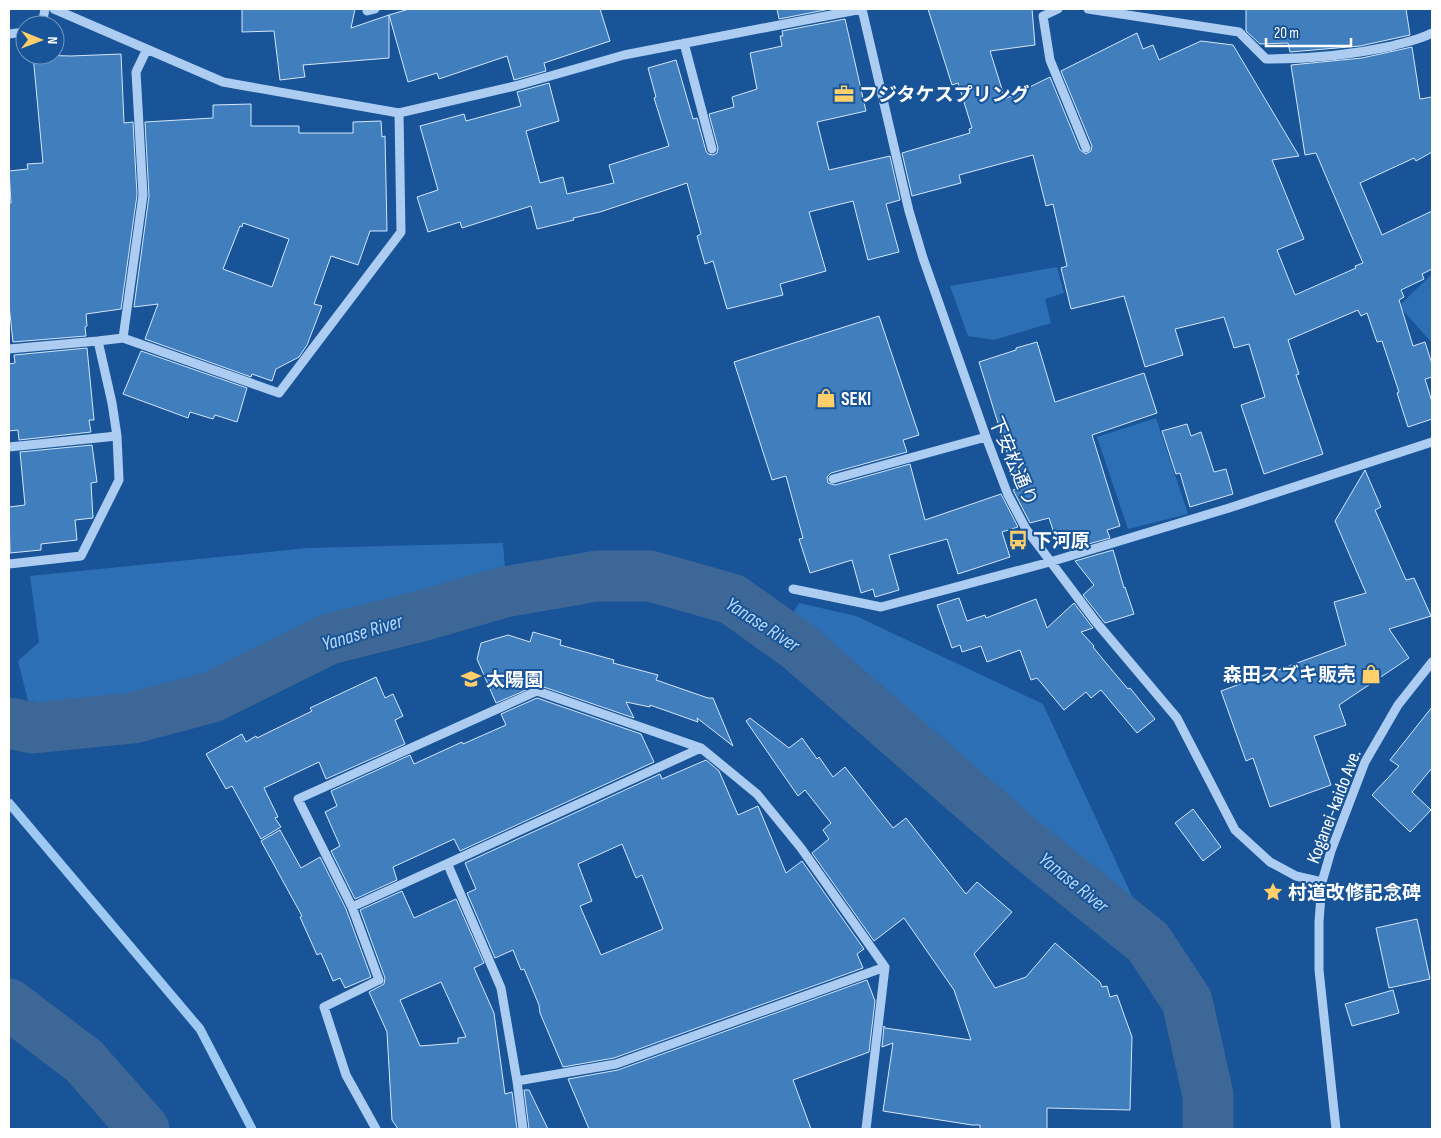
<svg xmlns="http://www.w3.org/2000/svg" width="1441" height="1138" viewBox="0 0 1441 1138" font-family="'Sofia Sans Condensed','Noto Sans JP',sans-serif">
	<style>
		.green { fill: #2c6fb5 }
		.lines { fill: none; stroke-linecap: round; stroke-linejoin: round }
		.stream { stroke: #9ec9f3; stroke-width: 9 }
		.river { stroke: #3c6796; stroke-width: 51 }
		.building { fill: #417ebe; stroke: #d3e7fc; fill-rule: evenodd }
		.minor { stroke: #accdf1; stroke-width: 9 }
		.labels { text-anchor: middle; stroke-width: 4; stroke-linejoin: round; paint-order: stroke }
		.poi-label { font-size: 19px; font-weight: bold; fill: #fff; stroke: #185497; text-anchor: start }
		.street-label { font-size: 19px; fill: #fff; stroke: #185497 }
		.water-label { font-size: 20px; font-style: italic; fill: #b8d7f7; stroke: #185497 }
	</style>
	<rect width="100%" height="100%" fill="#185497"/>
	<path class="green" d="M1057 267 1064 293 1045 299 1051 323 994 340 968 336 950 286Z
		M1432 274V343L1399 306Z
		M1156 418 1188 514 1128 529 1097 437Z
		M503 543 506 582 329 626 215 687 109 710 28 701 18 661 39 642 30 576 308 548Z
		M799 603 856 616 1043 704 1138 909 788 621Z"/>
	<g class="lines">
		<path class="stream" d="M9 803 200 1029 252 1129"/>
		<path class="river" d="M9 723 33 728 133 718 212 697 329 639 425 615 505 592 597 576H650L732 599 799 647 1026 844 1148 942 1187 1001 1208 1095V1129
			M9 1004 84 1061 144 1129"/>
	</g>
	<path class="building" d="M242 9H355L351 28 389 15V58L303 65 305 77 280 80 274 31 242 32Z
		M409 9H600L610 41 544 63 546 71 514 80 507 56 439 79 437 73 408 82 389 15Z
		M777 9H830L779 19Z
		M928 9H1032L1035 45 990 51 1005 99 1050 77 1080 150 1086 154 1091 151 1092 146 1061 71 1137 33 1143 49 1153 45 1159 60 1201 41 1233 45 1299 156 1272 160 1304 239 1277 250 1295 295 1356 268 1355 266 1363 263 1316 153 1305 155 1291 65 1362 58 1412 47 1420 99 1432 97V152L1416 161 1414 158 1360 183 1382 235 1432 211V269L1422 274 1424 279 1401 290 1404 297 1399 300 1413 346 1425 342 1432 364V377L1425 379 1432 402V419L1408 427 1397 393 1399 392 1382 341 1377 342 1367 313 1361 316 1358 310 1288 340 1299 374 1296 375 1323 454 1264 474 1241 405 1265 397 1249 344 1234 348 1224 317 1175 329 1183 355 1145 367 1124 296 1071 309 1061 268 1067 266 1053 204 1046 206 1033 155 959 175 961 183 912 196 902 153 970 133 969 129 972 128 958 83 952 85Z
		M1246 9H1406L1410 35 1360 46 1290 52 1288 43 1260 44 1246 31Z
		M845 19 866 111 817 122 829 170 890 156 900 200 886 204 899 252 868 260 853 201 809 212 826 271 780 284 783 295 727 309 713 261 705 264 697 236 701 234 687 183 600 212 573 218 574 220 537 229 531 206 462 228 460 222 428 232 417 197 438 190 420 126 464 114 466 121 521 106 517 92 549 83 559 121 526 131 540 183 563 177 567 194 614 183 609 165 669 146 654 98 656 97 648 68 676 60 693 119 697 118 706 151 708 154 713 155 717 153 718 148 709 114 734 107 732 97 757 89 750 53 782 46 780 36H783L782 31Z
		M121 54 124 123 133 122 137 195 121 309 86 314 87 326 85 327 86 336 13 342 9 305V203H11L9 171 28 169 27 164 43 163 33 55 71 56Z
		M251 104V126H299V133H353V122L381 121 382 137 385 136 387 231H370L358 265 331 256 314 304 322 306 307 345 299 357 276 369 272 381 252 374 251 377 145 339 158 304 134 307 149 196 145 122 213 118V105ZM243 223 289 239 272 287 223 269 240 226 242 227Z
		M879 316 919 435 903 440 907 452 831 473 827 477 828 483 835 485 910 464 925 520 1001 494 1018 527 1002 532 1010 557 958 574 947 539 889 555 899 590 875 597 873 589 861 593 852 560 810 573 799 539 803 538 786 476 772 480 734 362Z
		M1037 342 1055 402 1144 373 1157 413 1092 435 1120 526 1107 530 1110 538 1067 550 1054 533 1049 518 1030 523 1014 492 1013 490 1018 488 979 362 1016 350V348Z
		M87 348 94 420H89L91 432 19 440 18 430 9 431V364L15 363 14 355Z
		M141 351 247 388 237 422 215 415 213 419 190 412 188 418 123 394Z
		M1187 424 1191 436 1201 432 1214 472 1226 469 1233 494 1190 507 1180 473 1176 474 1162 431Z
		M92 445 97 482 91 483 93 518 75 520 77 540 41 544V550L10 553 9 507 25 505 20 452Z
		M1365 470 1381 507 1375 510 1406 580 1414 578 1431 616 1389 629 1409 658 1339 705 1346 725 1314 736 1331 785 1270 807 1253 758 1246 761 1221 691 1346 645 1334 602 1366 593 1335 521Z
		M1113 550 1124 588 1125 587 1134 614 1105 623 1083 595 1094 585 1075 561Z
		M959 598 967 621 985 615 986 618 1036 599 1047 628 1074 603 1093 628 1081 632 1094 646 1093 647 1106 663 1128 689 1130 688 1155 719 1137 733 1101 690 1091 698 1086 692 1064 710 1037 678 1031 680 1020 650 987 662 981 646 962 652 960 645 952 648 937 605Z
		M533 632 561 640 560 645 614 660 613 663 658 675 656 680 708 698H713L733 746 697 718 698 722 650 705V707L626 702 634 718 538 685 496 703 477 659 481 643 508 635 530 642Z
		M376 677 385 698 393 694 403 716 395 720 405 744 326 779 319 762 264 788 278 817 275 818 281 827 261 839 232 786 226 789 206 754 242 734 246 742 256 736 257 738 312 711 310 708Z
		M537 698 641 734 654 762 460 851 454 839 393 867 397 880 355 899 331 851 340 846 325 812 337 806 331 791 410 755 414 764 462 742 463 744 506 725 501 714Z
		M1432 707V768L1412 792 1431 810 1410 832 1372 795 1399 766 1390 760Z
		M750 718 789 748 802 738 817 759 819 757 833 777 845 767 893 828 906 818 966 894 977 882 1012 912 974 954 995 988 1026 977 1055 943 1100 982 1102 987 1107 986 1110 997 1117 995 1132 1037 1130 1110 1047 1108V1129H980V1125H972L883 1111 893 1043 882 1047 884 1026 885 1028 971 1040 954 990 904 918 874 941 812 853 829 839 823 830 831 823 805 790 798 796 746 721Z
		M706 760 719 771 738 815 758 806 786 873 802 861 864 949 857 954 863 968 614 1058 563 1067 540 1013 539 1005 524 969 521 970 513 950 495 958 467 893 476 889 465 863 660 774 662 779ZM622 844 636 878 642 875 663 929 601 955 580 906 592 901 578 864Z
		M1193 809 1221 847 1203 861 1175 823Z
		M280 830 301 868 320 857 346 909 371 977 345 988 340 978 333 981 321 953 317 955 300 917 302 916 261 841Z
		M402 891 414 918 456 899 484 963 474 968 494 1013 505 1094 512 1092 517 1129H398L392 1120 387 1032 369 992 384 984 385 978 360 910ZM441 982 466 1037 458 1038V1043L420 1046 400 1000Z
		M1417 919 1430 979 1389 988 1376 928Z
		M867 980 875 1001 869 1052 793 1080 811 1129H589L568 1079 618 1070Z
		M1393 990 1399 1013 1352 1026 1345 1004Z
		M524 1090H529L548 1129H529Z"/>
	<g class="lines">
		<path class="minor" d="M54 9 223 82 399 113 515 86 624 55 862 9
			M862 9 909 211 923 258 986 437 1008 495 1026 529 1096 622 1177 718 1235 830 1270 862 1296 876 1322 882
			M1058 9 1043 16 1050 60 1086 148
			M1088 9 1239 32 1266 59C1308 59 1351 55 1392 46 1406 42 1419 40 1432 33
			M367 11 375 9
			M42 25 45 9
			M9 34 25 32
			M684 43 712 149
			M147 49 136 72 143 195 123 338 279 393 401 232 399 113
			M98 341 123 338
			M9 349 98 341 112 403 117 436 119 480 81 556 9 564
			M9 447 117 436
			M833 479 986 437
			M793 589 881 607 1050 562 1229 508 1432 442
			M448 865 501 988 517 1081 523 1129
			M352 907 701 748
			M517 1081 616 1064 885 967
			M376 1129 346 1075 324 1007 379 980 352 907 298 799 537 691 701 748 757 794 801 848 885 967 866 1129
			M1336 1129 1319 970V922L1322 882 1331 851 1365 762 1398 705 1432 662"/>
	</g>
	<defs>
		<symbol id="office-bare" viewBox="-9 -9 18 18"><path d="M-6-3h4V-5.5h4V-3h4V5H-6ZM-1-4.5V-3h2v-1.5ZM-6 0V1H6V0Z" fill="#ffcf6b" stroke="#185497" stroke-width="2.5" paint-order="stroke"/></symbol>
		<symbol id="shop-bare" viewBox="-9 -9 18 18"><path d="M-5-2.5h2.3a2.7 3.5 0 0 1 5.4 0H5L5.5 6h-11ZM-1.5-2.5h3a1.5 2.3 0 0 0-3 0Z" fill="#ffcf6b" stroke="#185497" stroke-width="2.5" paint-order="stroke"/></symbol>
		<symbol id="bus-bare" viewBox="-9 -9 18 18"><path d="M-5-6H5V4H4V6H2V4H-2V6H-4V4H-5ZM-3.5-4V0h7V-4ZM-3.5 1.2v1.5H-2V1.2ZM2 1.2v1.5H3.5V1.2Z" fill="#ffcf6b" stroke="#185497" stroke-width="2.5" paint-order="stroke"/></symbol>
		<symbol id="school-bare" viewBox="-9 -9 18 18"><path d="M0-5L7-2L0 1L-7-2ZM-4 1L0 2.5L4 1V4Q0 6-4 4Z" fill="#ffcf6b" stroke="#185497" stroke-width="2.5" paint-order="stroke"/></symbol>
		<symbol id="sight-bare" viewBox="-9 -9 18 18"><path d="M0-6L1.8-2.2L6-1.7L2.9 1.2L3.7 5.4L0 3.3L-3.7 5.4L-2.9 1.2L-6-1.7L-1.8-2.2Z" fill="#ffcf6b" stroke="#185497" stroke-width="2.5" paint-order="stroke"/></symbol>
	</defs>
	<g fill-rule="evenodd">
		<use href="#office-bare" x="830" y="80" width="28" height="28"/>
		<use href="#shop-bare" x="812" y="384" width="28" height="28"/>
		<use href="#bus-bare" x="1004" y="526" width="28" height="28"/>
		<use href="#shop-bare" x="1357" y="660" width="28" height="28"/>
		<use href="#school-bare" x="457" y="665" width="28" height="28"/>
		<use href="#sight-bare" x="1259" y="878" width="28" height="28"/>
	</g>
	<g class="labels">
		<g class="poi-label">
			<text x="859" y="101">フジタケスプリング</text>
			<text x="841" y="405">SEKI</text>
			<text x="1033" y="547">下河原</text>
			<text x="1356" y="681" text-anchor="end">森田スズキ販売</text>
			<text x="486" y="686">太陽園</text>
			<text x="1288" y="899">村道改修記念碑</text>
		</g>
		<g class="street-label">
			<text transform="translate(1014 461) rotate(67)" y="7">下安松通り</text>
			<text transform="translate(1333 806) rotate(-69)" y="7">Koganei-kaido Ave.</text>
		</g>
		<g class="water-label">
			<text transform="translate(763 624) rotate(33)" y="7">Yanase River</text>
			<text transform="translate(362 632) rotate(-17)" y="7">Yanase River</text>
			<text transform="translate(1074 882) rotate(39)" y="7">Yanase River</text>
		</g>
	</g>
	<rect width="1441" height="1138" fill="none" stroke="#ffffff" stroke-width="20"/>
	<g transform="translate(40 40) rotate(91)"><circle r="24" fill="#185497" stroke="#7498c1"/>
	<path d="M0-4L9 19L0 12L-9 19Z" fill="#ffcf6b"/>
	<text y="-8" font-size="14" font-weight="bold" text-anchor="middle" fill="#ffffff">N</text>
	</g>
	<path d="M1266 38v8h85v-8" fill="none" stroke="#ffffff" stroke-width="2.5"/>
	<text x="1274" y="38" font-size="15" fill="#ffffff" stroke="#185497" stroke-width="4" paint-order="stroke">20 m</text>
</svg>
